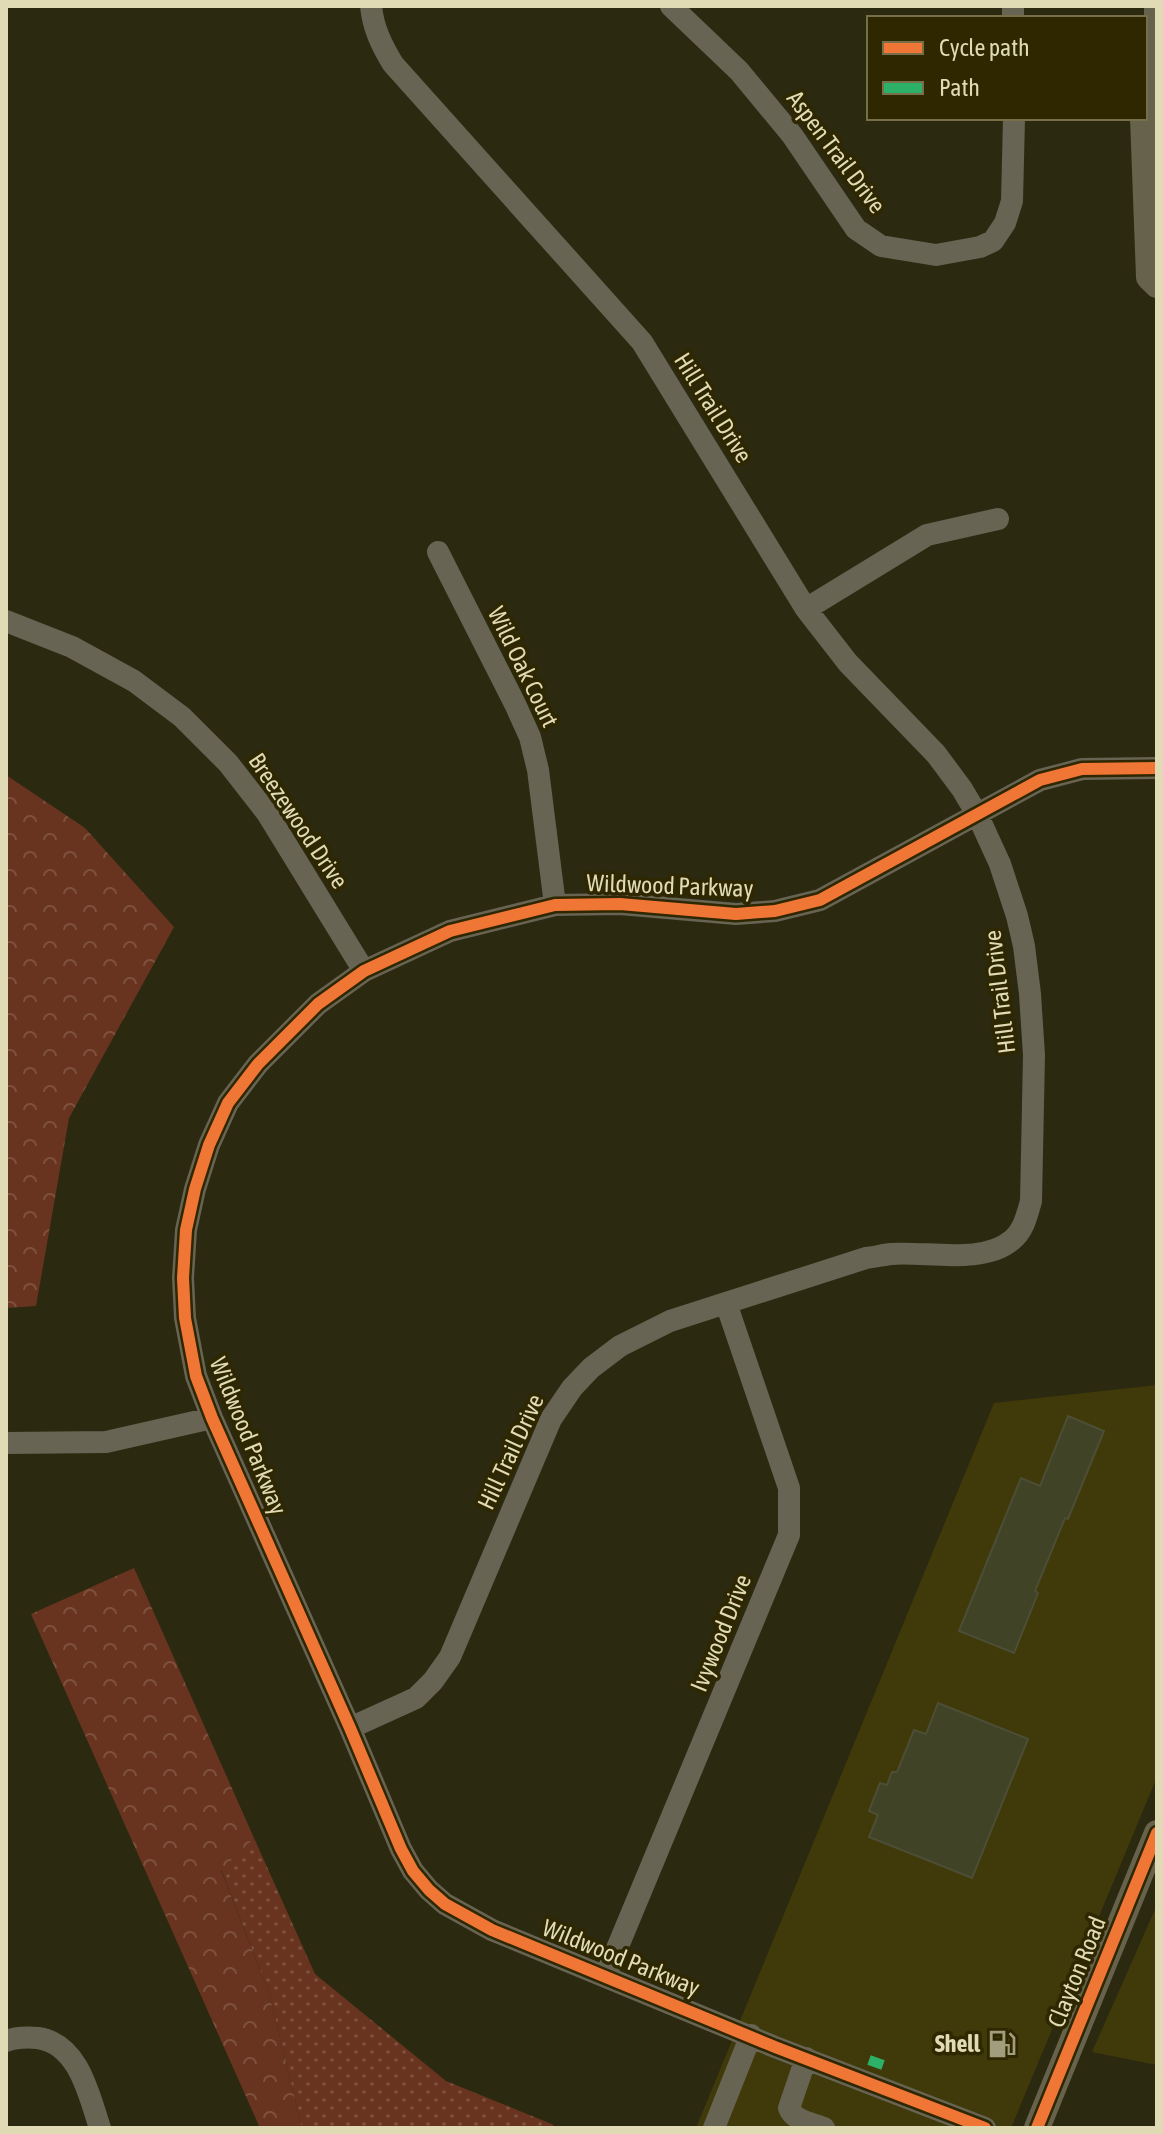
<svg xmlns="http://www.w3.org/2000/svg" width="1163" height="2134" viewBox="0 0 1163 2134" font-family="'Asap Condensed',sans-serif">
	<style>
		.built { fill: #40390a }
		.green { fill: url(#green-dots) }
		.forest { fill: url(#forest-crowns) }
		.building { fill: #414327; stroke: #4c4e35; stroke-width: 2 }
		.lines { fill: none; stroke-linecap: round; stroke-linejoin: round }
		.minor { stroke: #676453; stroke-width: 22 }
		.major { stroke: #66624b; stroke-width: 26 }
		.quiet { stroke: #2db169; stroke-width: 10; stroke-dasharray: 20 10; stroke-linecap: butt }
		.cycleway-casing { stroke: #2e2700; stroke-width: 17 }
		.cycleway { stroke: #f07635; stroke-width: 12 }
		.labels { text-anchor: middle; stroke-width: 7; stroke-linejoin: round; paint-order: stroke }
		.street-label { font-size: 24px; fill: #e1dbb5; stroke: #2e2700 }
		.poi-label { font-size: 24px; font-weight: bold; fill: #e1dbb5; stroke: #2e2700; text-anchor: end }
	</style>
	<defs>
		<pattern id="green-dots" width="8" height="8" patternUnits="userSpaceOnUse" patternTransform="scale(2)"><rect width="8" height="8" fill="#69341f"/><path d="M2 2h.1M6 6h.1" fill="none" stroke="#7e513d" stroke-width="1.8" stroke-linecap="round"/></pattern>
		<pattern id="forest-crowns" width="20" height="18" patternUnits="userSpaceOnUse" patternTransform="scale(2)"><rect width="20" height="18" fill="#69341f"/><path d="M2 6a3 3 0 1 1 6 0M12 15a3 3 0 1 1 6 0" fill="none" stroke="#7e513d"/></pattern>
	</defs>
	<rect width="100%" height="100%" fill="#2c2911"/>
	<path class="built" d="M1157 1385V1777L1011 2128H696L994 1403Z
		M1157 1905V2065L1092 2052Z"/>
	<path class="green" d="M254 1838 315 1974 446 2081 554 2125 549 2128H302L269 1993 221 1869Z"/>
	<path class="forest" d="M6 775 85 828 174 927 69 1118 36 1306 6 1308Z
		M134 1568 254 1838 221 1870 269 1993 302 2128H260L31 1614Z"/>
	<path class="building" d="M1068 1416 1104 1431 1068 1519 1065 1518 1035 1591 1038 1593 1014 1653 959 1631 1021 1478 1040 1486Z
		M938 1703 1028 1739 972 1878 869 1837 878 1815 869 1811 880 1783 887 1785 892 1772H897L914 1730 926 1734Z"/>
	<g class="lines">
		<path class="minor" d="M671 6 739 71 792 135 856 229 881 246 936 255 980 247 993 241 1005 223 1012 201 1014 118
			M1013 6V18
			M438 552 515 704 530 737 538 770 555 905
			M806 609 927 535 998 519
			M6 621 72 647 134 681 182 717 228 763 267 813 364 971
			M6 1443 106 1442 212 1418
			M350 1728 416 1698 433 1681 450 1657 551 1419 572 1388 591 1368 620 1346 670 1321 866 1258C874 1257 883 1255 891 1254 926 1251 983 1265 1012 1240 1024 1230 1027 1215 1031 1201L1034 1055 1030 994 1024 946 1017 916 1000 864 978 816 962 789 936 754 848 663 806 609 642 342 393 64C382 46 373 28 371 6
			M606 1975 789 1535V1488L726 1303
			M6 2041C16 2037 27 2037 38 2038 79 2044 89 2095 100 2128
			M806 2058 789 2108C794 2121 812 2123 824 2128
			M714 2128 751 2035
			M985 2128 775 2047 492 1930 445 1904 429 1890 413 1871 401 1849 350 1728 212 1418 196 1376 185 1318 183 1278 186 1230 195 1189 209 1145 228 1103 258 1064 318 1004 364 971 450 931 555 905 620 904 736 914 775 911 820 900 1040 780 1082 769 1157 768"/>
		<path class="major" d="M1143 118 1149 277 1157 285
			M1156 138 1157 6
			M1037 2128 1157 1833"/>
		<path class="quiet" d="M869 2060 883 2065"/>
		<defs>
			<path id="cycleway" d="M985 2128 775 2047 492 1930 445 1904 429 1890 413 1871 401 1849 350 1728 212 1418 196 1376 185 1318 183 1278 186 1230 195 1189 209 1145 228 1103 258 1064 318 1004 364 971 450 931 555 905 620 904 736 914 775 911 820 900 1040 780 1082 769 1157 768
				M1037 2128 1157 1833"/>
		</defs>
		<use href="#cycleway" class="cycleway-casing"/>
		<use href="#cycleway" class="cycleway"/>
	</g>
	<defs>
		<symbol id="fuel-bare" viewBox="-9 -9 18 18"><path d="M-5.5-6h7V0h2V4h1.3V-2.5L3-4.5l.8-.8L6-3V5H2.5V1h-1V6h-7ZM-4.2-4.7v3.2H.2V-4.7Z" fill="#a29d7c" stroke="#2e2700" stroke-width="2.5" paint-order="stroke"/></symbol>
	</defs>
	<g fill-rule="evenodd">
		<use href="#fuel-bare" x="982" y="2024" width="40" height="40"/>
	</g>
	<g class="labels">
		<g class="street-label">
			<text transform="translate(836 152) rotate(53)" y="8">Aspen Trail Drive</text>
			<text transform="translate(713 408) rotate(58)" y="8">Hill Trail Drive</text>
			<text transform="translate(523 667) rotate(64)" y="8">Wild Oak Court</text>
			<text transform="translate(298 821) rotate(56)" y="8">Breezewood Drive</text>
			<text transform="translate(670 886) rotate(2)" y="8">Wildwood Parkway</text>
			<text transform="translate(1000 992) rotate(-97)" y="8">Hill Trail Drive</text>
			<text transform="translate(248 1436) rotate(68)" y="8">Wildwood Parkway</text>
			<text transform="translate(511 1452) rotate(-65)" y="8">Hill Trail Drive</text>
			<text transform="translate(721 1633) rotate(-68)" y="8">Ivywood Drive</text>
			<text transform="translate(621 1958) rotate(22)" y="8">Wildwood Parkway</text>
			<text transform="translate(1077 1972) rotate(-68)" y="8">Clayton Road</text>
		</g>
		<g class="poi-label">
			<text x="980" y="2052">Shell</text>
		</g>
	</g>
	<rect width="1163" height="2134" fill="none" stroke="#e1dbb5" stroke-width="16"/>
	<rect x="867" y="16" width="280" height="104" fill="#2e2700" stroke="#766f48" stroke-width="2"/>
	<rect x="883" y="42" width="40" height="12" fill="#f07635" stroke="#766f48" stroke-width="2"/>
	<text x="939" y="56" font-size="24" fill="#e1dbb5">Cycle path</text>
	<rect x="883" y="82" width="40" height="12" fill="#2db169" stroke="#766f48" stroke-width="2"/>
	<text x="939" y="96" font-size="24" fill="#e1dbb5">Path</text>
</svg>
